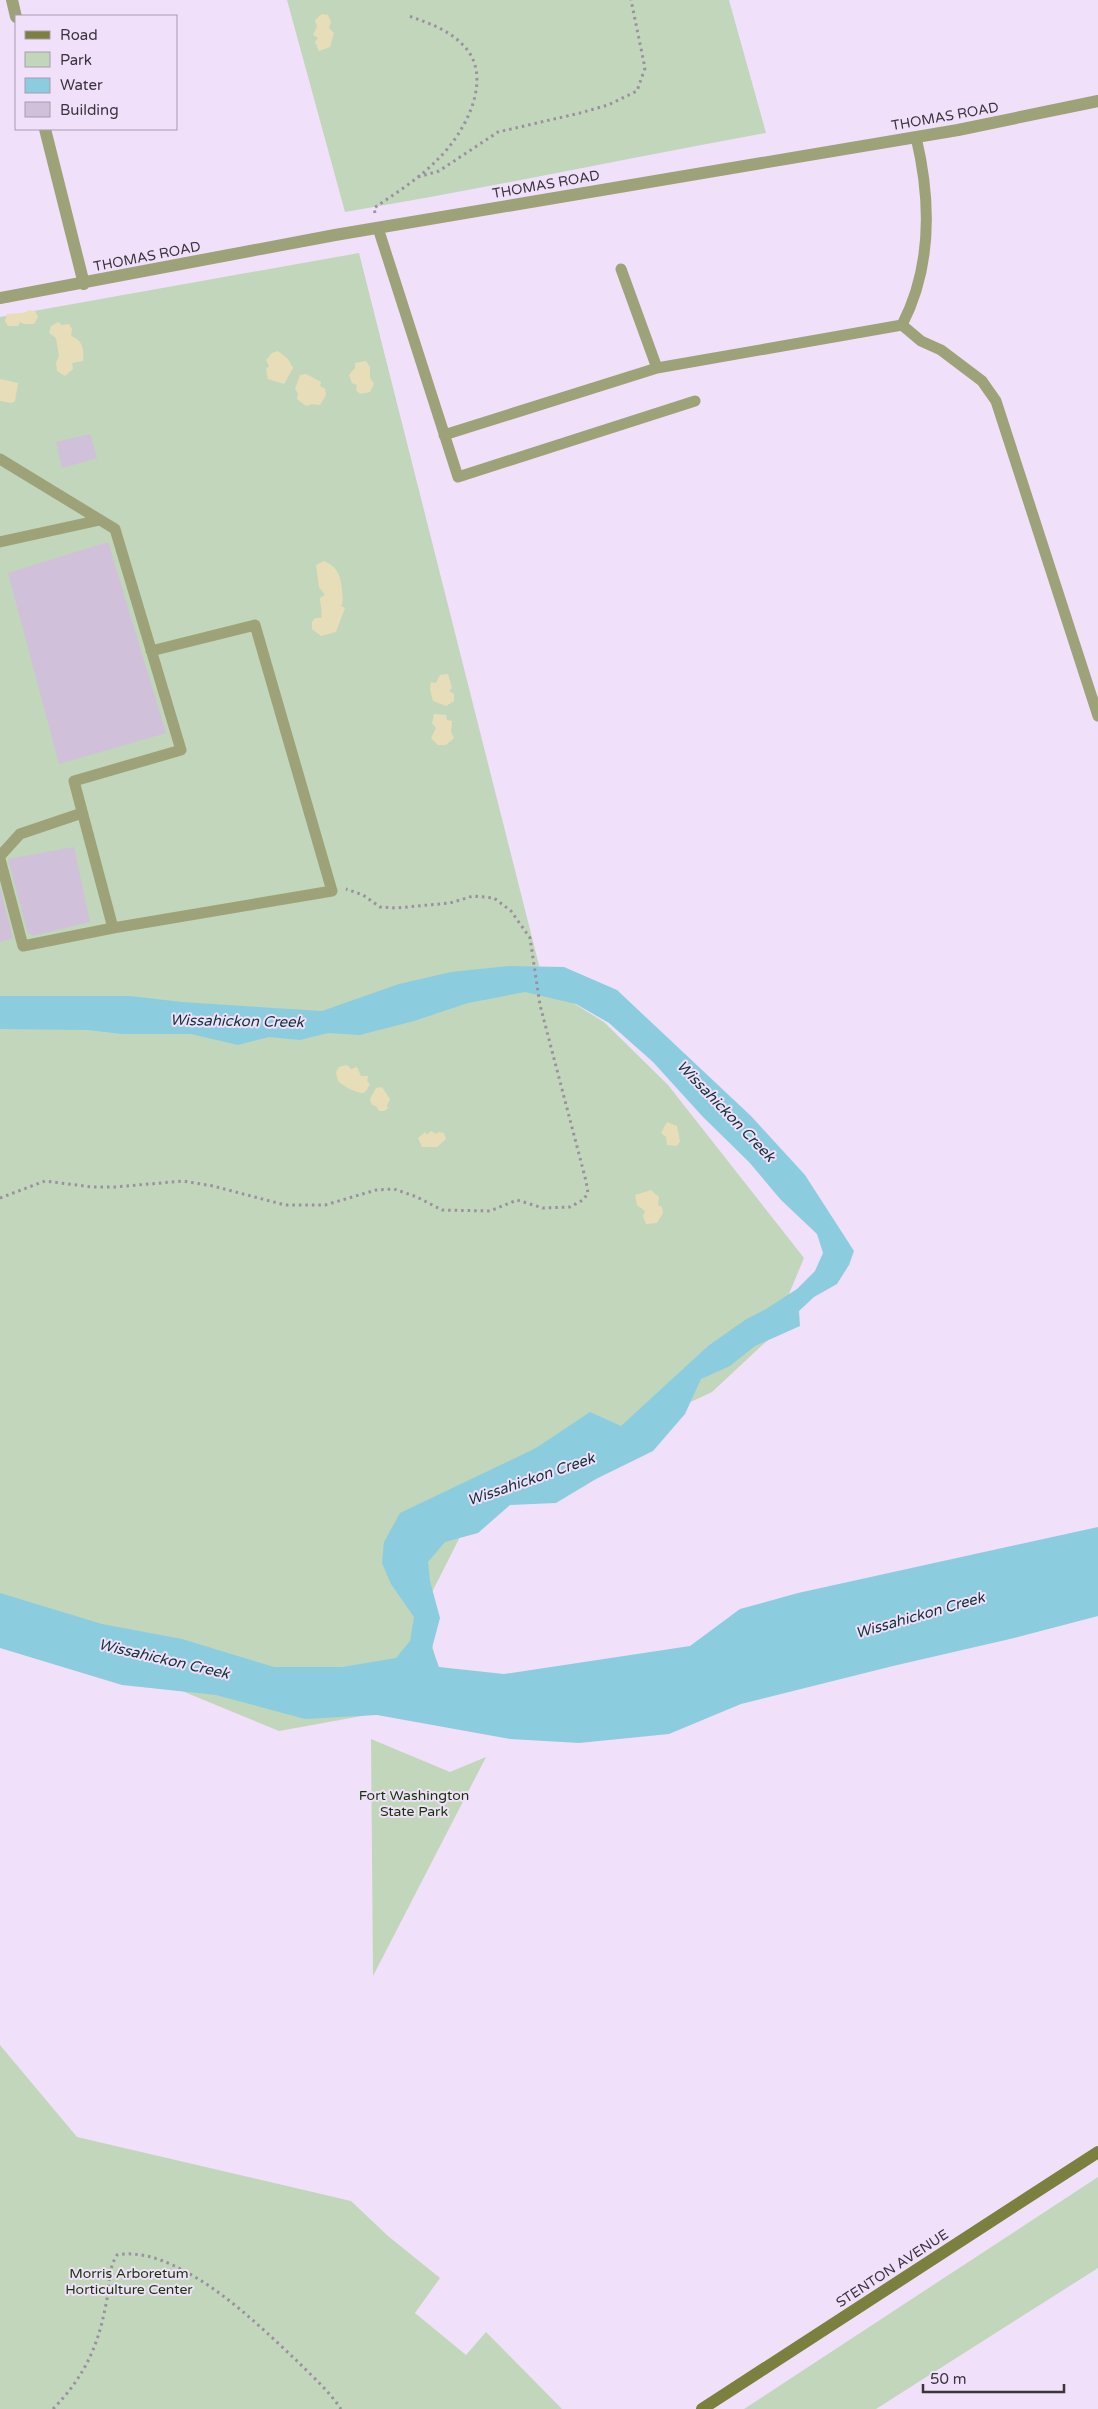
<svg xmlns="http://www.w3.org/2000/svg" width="1098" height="2409" viewBox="0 0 1098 2409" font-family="'Varela Round',sans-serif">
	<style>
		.green { fill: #c2d6bb }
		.sand { fill: #e7deb9 }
		.water { fill: #8bcdde }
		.building { fill: #d0c0d9 }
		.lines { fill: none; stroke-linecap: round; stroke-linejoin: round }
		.path { stroke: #9b8fa2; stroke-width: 3; stroke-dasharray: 2.5 4; stroke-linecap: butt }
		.lane { stroke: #9ea278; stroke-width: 11 }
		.street { stroke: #9ea278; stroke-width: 12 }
		.secondary { stroke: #7c803f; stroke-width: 12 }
		.labels { text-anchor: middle; stroke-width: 4; stroke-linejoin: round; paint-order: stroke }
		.street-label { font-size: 14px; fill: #3b343f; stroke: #f1e0fa }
		.park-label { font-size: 14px; fill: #153508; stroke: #f1e0fa }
		.water-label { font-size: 15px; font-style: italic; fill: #12333a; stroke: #f1e0fa }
	</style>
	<rect width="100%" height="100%" fill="#f1e0fa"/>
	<path class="green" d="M287 0H729L766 133C626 159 486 188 345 212Z
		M359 253 544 985 604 1022 668 1085 804 1258 771 1337 712 1392 633 1429 468 1521 424 1608 445 1701 279 1731 0 1616V317Z
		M371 1739 450 1772 486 1757 373 1976Z
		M0 2045 77 2137 351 2201 388 2236 440 2278 415 2313 466 2355 486 2332 562 2409H0Z
		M1098 2177V2268L876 2409H744Z"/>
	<path class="sand" d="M322 14 328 15 331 22 329 28 334 33 330 47 319 51 315 42 318 38 313 35 317 27 315 20Z
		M29 310 35 311 38 317 34 324H24L20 322 18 326H8L5 321 7 314 23 313Z
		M58 322 62 325 69 324 72 329 71 336C83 340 84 350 83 361L72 363 73 369 65 376 57 371 56 363 59 356 56 338 49 333 51 326Z
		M278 351 288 359 293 368 284 384 268 379 266 369 269 366 266 360 272 353Z
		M366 361 370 367V378L374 384 370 392 360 394 356 390 357 385 352 383 349 375 355 368V363Z
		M306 374 321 382 320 386 325 389 326 395 320 405 312 404 306 406 297 399 298 393 295 389 300 375Z
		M0 379 18 383 15 401 12 403 0 401Z
		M324 561C338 567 341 577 342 590 342 597 344 598 341 606L345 608 336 632 321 636 312 629V622L315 618H321C323 612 320 604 320 598L325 595 319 587 316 565Z
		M448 674 452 688 449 691 454 694V701L446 706 433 701 430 689 431 682 436 683 440 675Z
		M434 714 446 715 447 720 452 721 451 732 454 738 446 745H438L431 738 436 728 432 723Z
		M347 1065 351 1069 357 1067 361 1076H368L367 1081 370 1084C368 1087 367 1092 363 1093 356 1093 343 1086 338 1081L336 1072 339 1067Z
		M382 1087 390 1099 387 1106 388 1108 384 1111H379L376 1106 372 1105 370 1099 376 1088Z
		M667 1122 677 1126 680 1142 676 1146 667 1145 666 1137 661 1133Z
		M431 1131 436 1134 439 1132 444 1133 446 1139 437 1147H422L418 1138 425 1132 427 1135Z
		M651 1190 659 1197 658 1205 662 1207 663 1213 657 1223 646 1224 643 1216 645 1211 637 1205 635 1195Z"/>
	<path class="water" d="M509 966 564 967 617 990 751 1116 805 1175 854 1251 849 1265 837 1284 814 1297 799 1311 800 1326 755 1346 730 1366 701 1379 685 1414 653 1451 596 1479 556 1503 510 1505 478 1533 445 1542 428 1562 430 1581 440 1618 432 1648 439 1667 504 1674 690 1646 740 1609 798 1593 1098 1527V1616L1010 1639 893 1666 741 1704 669 1734 579 1743 510 1739 377 1715 305 1719 216 1695 122 1685 0 1648V1593L102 1624 182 1639 274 1667H342L396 1658 410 1641 414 1617 391 1584 382 1563 384 1542 400 1513 536 1448 590 1412 621 1426 708 1346 745 1320 766 1309 797 1289 815 1271 823 1253 817 1234 781 1200 749 1162 703 1117 653 1062 609 1023 576 1004 525 992 468 1003 414 1021 360 1035 328 1033 300 1040 269 1037 238 1045 191 1034H122L88 1030 0 1029V996H130L182 1002 322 1011 399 984 451 972Z"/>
	<path class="building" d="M90 434 97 458 62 468 56 442Z
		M108 542 166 733 59 764 8 573Z
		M74 847 90 922 32 936 31 933 28 934 8 859Z
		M0 888 13 938 0 942Z"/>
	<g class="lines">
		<path class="path" d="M418 177 439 171 498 132 580 113 608 105 637 91 645 68 631 0
			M375 213 374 208C396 193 420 178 438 159 465 133 496 76 462 44 447 29 428 23 409 16
			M0 1198 45 1181 92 1187H115L183 1181 213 1186 285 1205H325L376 1190 394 1189 417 1197 442 1210 490 1211 517 1200 543 1208 570 1207 583 1200 588 1193 586 1181 540 1005 530 938 511 911 494 898 473 896 450 903 396 908 380 907 363 895 346 889
			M53 2409C84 2377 98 2347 106 2304 110 2286 107 2271 117 2255 141 2250 169 2262 190 2274 229 2296 264 2330 297 2361 312 2376 329 2391 341 2409"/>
		<path class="lane" d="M916 137C931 200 932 267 902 325L921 341 941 350 982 381 996 401 1098 716
			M378 228 458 477 695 401
			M621 269 657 368
			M444 435 657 368 902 325
			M0 459 115 529 181 750 74 781 113 928 23 946 0 859
			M0 542 100 520
			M0 856 20 834 82 813
			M113 928 332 891 255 625 151 651"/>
		<path class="street" d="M12 0 16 17
			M45 129 84 284
			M0 298 335 235 958 130 1098 101"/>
		<path class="secondary" d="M702 2409 1098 2152"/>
	</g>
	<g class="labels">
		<g class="street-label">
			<text transform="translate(945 116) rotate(-10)" y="5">THOMAS ROAD</text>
			<text transform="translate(546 184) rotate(-10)" y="5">THOMAS ROAD</text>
			<text transform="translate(147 256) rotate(-11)" y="5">THOMAS ROAD</text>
			<text transform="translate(892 2268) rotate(-33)" y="5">STENTON AVENUE</text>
		</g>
		<g class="park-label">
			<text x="414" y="1800">Fort Washington<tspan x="414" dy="16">State Park</tspan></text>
			<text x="129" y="2278">Morris Arboretum<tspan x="129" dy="16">Horticulture Center</tspan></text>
		</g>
		<g class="water-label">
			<text transform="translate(237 1021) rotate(1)" y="5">Wissahickon Creek</text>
			<text transform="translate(726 1111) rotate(46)" y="5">Wissahickon Creek</text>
			<text transform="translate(531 1479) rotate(-19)" y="5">Wissahickon Creek</text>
			<text transform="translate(920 1615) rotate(-16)" y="5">Wissahickon Creek</text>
			<text transform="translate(164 1659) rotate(13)" y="5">Wissahickon Creek</text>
		</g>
	</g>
	<rect x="15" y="15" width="162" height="115" fill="#f1e0fa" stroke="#a89baf"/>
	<rect x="25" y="31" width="25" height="8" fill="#7c803f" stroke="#a89baf"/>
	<text x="60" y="40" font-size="15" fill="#3b343f">Road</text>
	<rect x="25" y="52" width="25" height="15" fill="#c2d6bb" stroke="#a89baf"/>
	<text x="60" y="65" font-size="15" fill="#3b343f">Park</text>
	<rect x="25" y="78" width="25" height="15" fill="#8bcdde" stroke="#a89baf"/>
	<text x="60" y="90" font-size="15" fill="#3b343f">Water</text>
	<rect x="25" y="102" width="25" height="15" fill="#d0c0d9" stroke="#a89baf"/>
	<text x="60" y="115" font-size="15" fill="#3b343f">Building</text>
	<path d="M923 2384v8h141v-8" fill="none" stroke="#3b343f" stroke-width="2.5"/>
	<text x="930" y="2384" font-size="15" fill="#3b343f" stroke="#f1e0fa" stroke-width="4" paint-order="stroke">50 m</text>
</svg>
